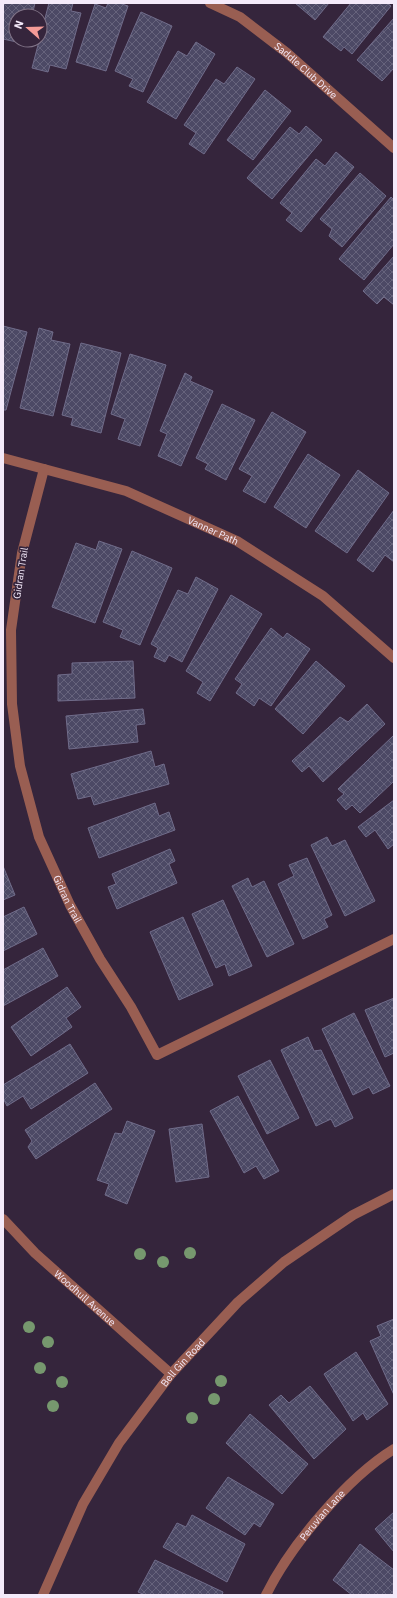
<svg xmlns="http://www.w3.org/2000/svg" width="397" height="1598" viewBox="0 0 397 1598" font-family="'IBM Plex Sans',sans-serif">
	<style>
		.building { fill: url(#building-cross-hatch); stroke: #706c8a }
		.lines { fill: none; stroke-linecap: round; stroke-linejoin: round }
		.minor { stroke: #995e52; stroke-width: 10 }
		.tree { fill: #76986e }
		.labels { text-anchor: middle; stroke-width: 3.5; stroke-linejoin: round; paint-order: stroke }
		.street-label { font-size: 10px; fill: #f4eafa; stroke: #35253c }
	</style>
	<defs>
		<pattern id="building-cross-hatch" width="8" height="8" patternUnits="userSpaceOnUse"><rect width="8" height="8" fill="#4c4965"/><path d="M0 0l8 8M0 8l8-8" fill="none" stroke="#66637c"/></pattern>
	</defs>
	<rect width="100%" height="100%" fill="#35253c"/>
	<path class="building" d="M3 3H35L32 16H16V40H27L26 44 3 39Z
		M49 3H73L71 11 81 13 66 69 50 65 48 72 32 68Z
		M108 3H119L128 6 106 71 76 62 95 4 106 8Z
		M295 3H329L315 20Z
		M351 3H387L391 6 352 54 344 47 341 51 323 37Z
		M141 12 172 26 143 92 129 86 133 79 115 71Z
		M394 18V68L382 81 357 60Z
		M196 42 215 54 176 119 147 102 178 51 187 56Z
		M237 67 255 79 204 154 189 144 196 133 184 125 216 79 224 84Z
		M265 90 291 111 253 160 227 140Z
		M306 126 322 140 272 199 247 178 290 127 299 134Z
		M336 152 354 167 301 232 286 220 292 213 280 203 316 159 325 166Z
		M360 173 386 196 342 247 329 236 332 229 320 219Z
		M391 197 394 200V244L364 280 339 259Z
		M394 256V305L384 297 377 304 363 291Z
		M3 326 27 332 6 410H3Z
		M39 328 53 332 51 340 70 344 53 416 20 408Z
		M81 343 121 353 101 433 71 425 73 418 62 415Z
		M130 354 166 365 140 446 118 439 125 419 111 414Z
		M185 373 192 377 190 381 213 391 181 466 158 456 167 434 160 431Z
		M222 404 255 420 226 480 205 469 208 464 196 458Z
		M272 412 306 432 265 503 243 491 252 476 239 469Z
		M308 454 340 475 306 528 274 507Z
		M358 470 389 493 347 553 315 531Z
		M394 510V562L385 555 373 572 357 560Z
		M99 541 122 549 95 623 52 607 76 543 96 550Z
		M132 551 172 568 140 645 120 637 123 630 103 622Z
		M196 577 218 589 182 662 169 655 165 662 154 657 158 648 151 644 178 590 188 594Z
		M231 595 262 614 210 701 197 693 203 682 186 671Z
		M271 628 283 638 287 633 310 649 271 706 259 698 254 706 236 693 242 684 235 679Z
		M133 661 135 698 58 701V675L72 674V663Z
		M316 661 345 686 303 734 275 709Z
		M367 704 385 724 323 782 309 766 302 772 292 761 340 717 348 722Z
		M143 709 145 724 136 725 138 742 69 749 66 716Z
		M394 735V781L360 813 352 805 346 810 337 800 344 794 338 789Z
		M151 751 155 767 164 764 169 784 94 805 91 796 78 799 71 774Z
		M394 800V844L388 849 375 830 366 837 358 827Z
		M155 803 159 816 169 812 175 830 99 858 88 828Z
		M327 837 332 846 345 840 375 901 345 916 311 845Z
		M170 849 175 861 169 864 177 883 117 909 108 887 116 884 112 874Z
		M307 858 332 915 324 919 328 927 303 939 278 884 294 876 289 865Z
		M3 866 15 895 3 900Z
		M248 878 252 887 264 881 294 944 267 957 232 886Z
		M223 900 252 966 229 976 225 964 216 968 192 914Z
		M24 907 37 934 3 951V917Z
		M183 917 213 985 179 1000 150 932Z
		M43 948 58 976 3 1006V970Z
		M67 987 81 1007 66 1018 72 1027 31 1056 11 1027Z
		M394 998V1053L385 1057 365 1010Z
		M354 1013 390 1086 373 1094 369 1087 353 1095 322 1029Z
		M308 1037 314 1051 321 1050 353 1118 335 1127 331 1119 316 1126 281 1050Z
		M70 1044 88 1073 31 1109 23 1096 7 1106 3 1098V1085Z
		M270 1060 299 1118 267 1134 238 1076Z
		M95 1083 112 1109 36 1159 28 1147 32 1141 25 1130Z
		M238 1096 279 1171 264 1179 256 1166 244 1173 210 1111Z
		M127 1121 155 1131 127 1204 105 1195 109 1184 97 1180 115 1133 122 1134Z
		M202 1124 209 1177 176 1182 169 1129Z
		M394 1319V1395L370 1341 381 1336 377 1326Z
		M356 1352 388 1404 367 1420 363 1413 353 1421 324 1374Z
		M310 1386 346 1429 314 1459 269 1405 281 1395 289 1403Z
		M250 1414 308 1464 282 1494 226 1443Z
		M228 1477 274 1504 260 1527 254 1523 245 1535 206 1508Z
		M394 1512V1552L375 1529Z
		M192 1515 245 1544 227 1582 163 1547 177 1523 186 1527Z
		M360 1544 394 1570 393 1595H352L333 1580Z
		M155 1560 223 1592 222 1595H145L138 1592Z"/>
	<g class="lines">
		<g class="minor">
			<path id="s1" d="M210 3 240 17 287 53 394 148"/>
			<path id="s2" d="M3 458 126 491 237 541 323 596 394 658"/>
			<path id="s3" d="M44 469 22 553 11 630 12 704 20 766 39 837 70 905 100 959 131 1007 157 1055 394 939"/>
			<path id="s4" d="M3 1219 35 1253 171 1374"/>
			<path id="s5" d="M43 1595 83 1504 119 1443 171 1374 238 1302 284 1262 353 1215 394 1194"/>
			<path id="s6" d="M266 1595C290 1546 347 1478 394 1449"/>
		</g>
	</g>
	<g class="tree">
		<circle cx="190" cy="1253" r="6"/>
		<circle cx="140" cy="1254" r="6"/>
		<circle cx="163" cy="1262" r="6"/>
		<circle cx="29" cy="1327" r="6"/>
		<circle cx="48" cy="1342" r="6"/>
		<circle cx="40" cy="1368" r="6"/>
		<circle cx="221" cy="1381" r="6"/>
		<circle cx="62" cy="1382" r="6"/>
		<circle cx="214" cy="1399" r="6"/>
		<circle cx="53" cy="1406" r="6"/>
		<circle cx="192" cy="1418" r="6"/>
	</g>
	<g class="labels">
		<g class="street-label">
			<text dy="4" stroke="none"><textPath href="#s1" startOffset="118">Saddle Club Drive</textPath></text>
			<text dy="4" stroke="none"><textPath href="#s2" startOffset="223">Vanner Path</textPath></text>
			<text transform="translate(20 573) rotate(-81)" y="4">Gidran Trail</text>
			<text dy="4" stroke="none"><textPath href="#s3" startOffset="443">Gidran Trail</textPath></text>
			<text dy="4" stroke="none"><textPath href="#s4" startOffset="114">Woodhull Avenue</textPath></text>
			<text dy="4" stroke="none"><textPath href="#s5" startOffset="273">Bell Gin Road</textPath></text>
			<text dy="4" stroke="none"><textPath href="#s6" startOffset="98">Peruvian Lane</textPath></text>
		</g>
	</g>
	<rect width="397" height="1598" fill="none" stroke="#f4eafa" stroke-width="8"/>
	<g transform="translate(28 28) rotate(290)"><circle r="19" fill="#35253c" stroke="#817488"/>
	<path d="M0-3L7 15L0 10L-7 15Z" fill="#f59b97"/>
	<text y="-6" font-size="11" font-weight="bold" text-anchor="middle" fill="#f4eafa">N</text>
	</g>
</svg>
